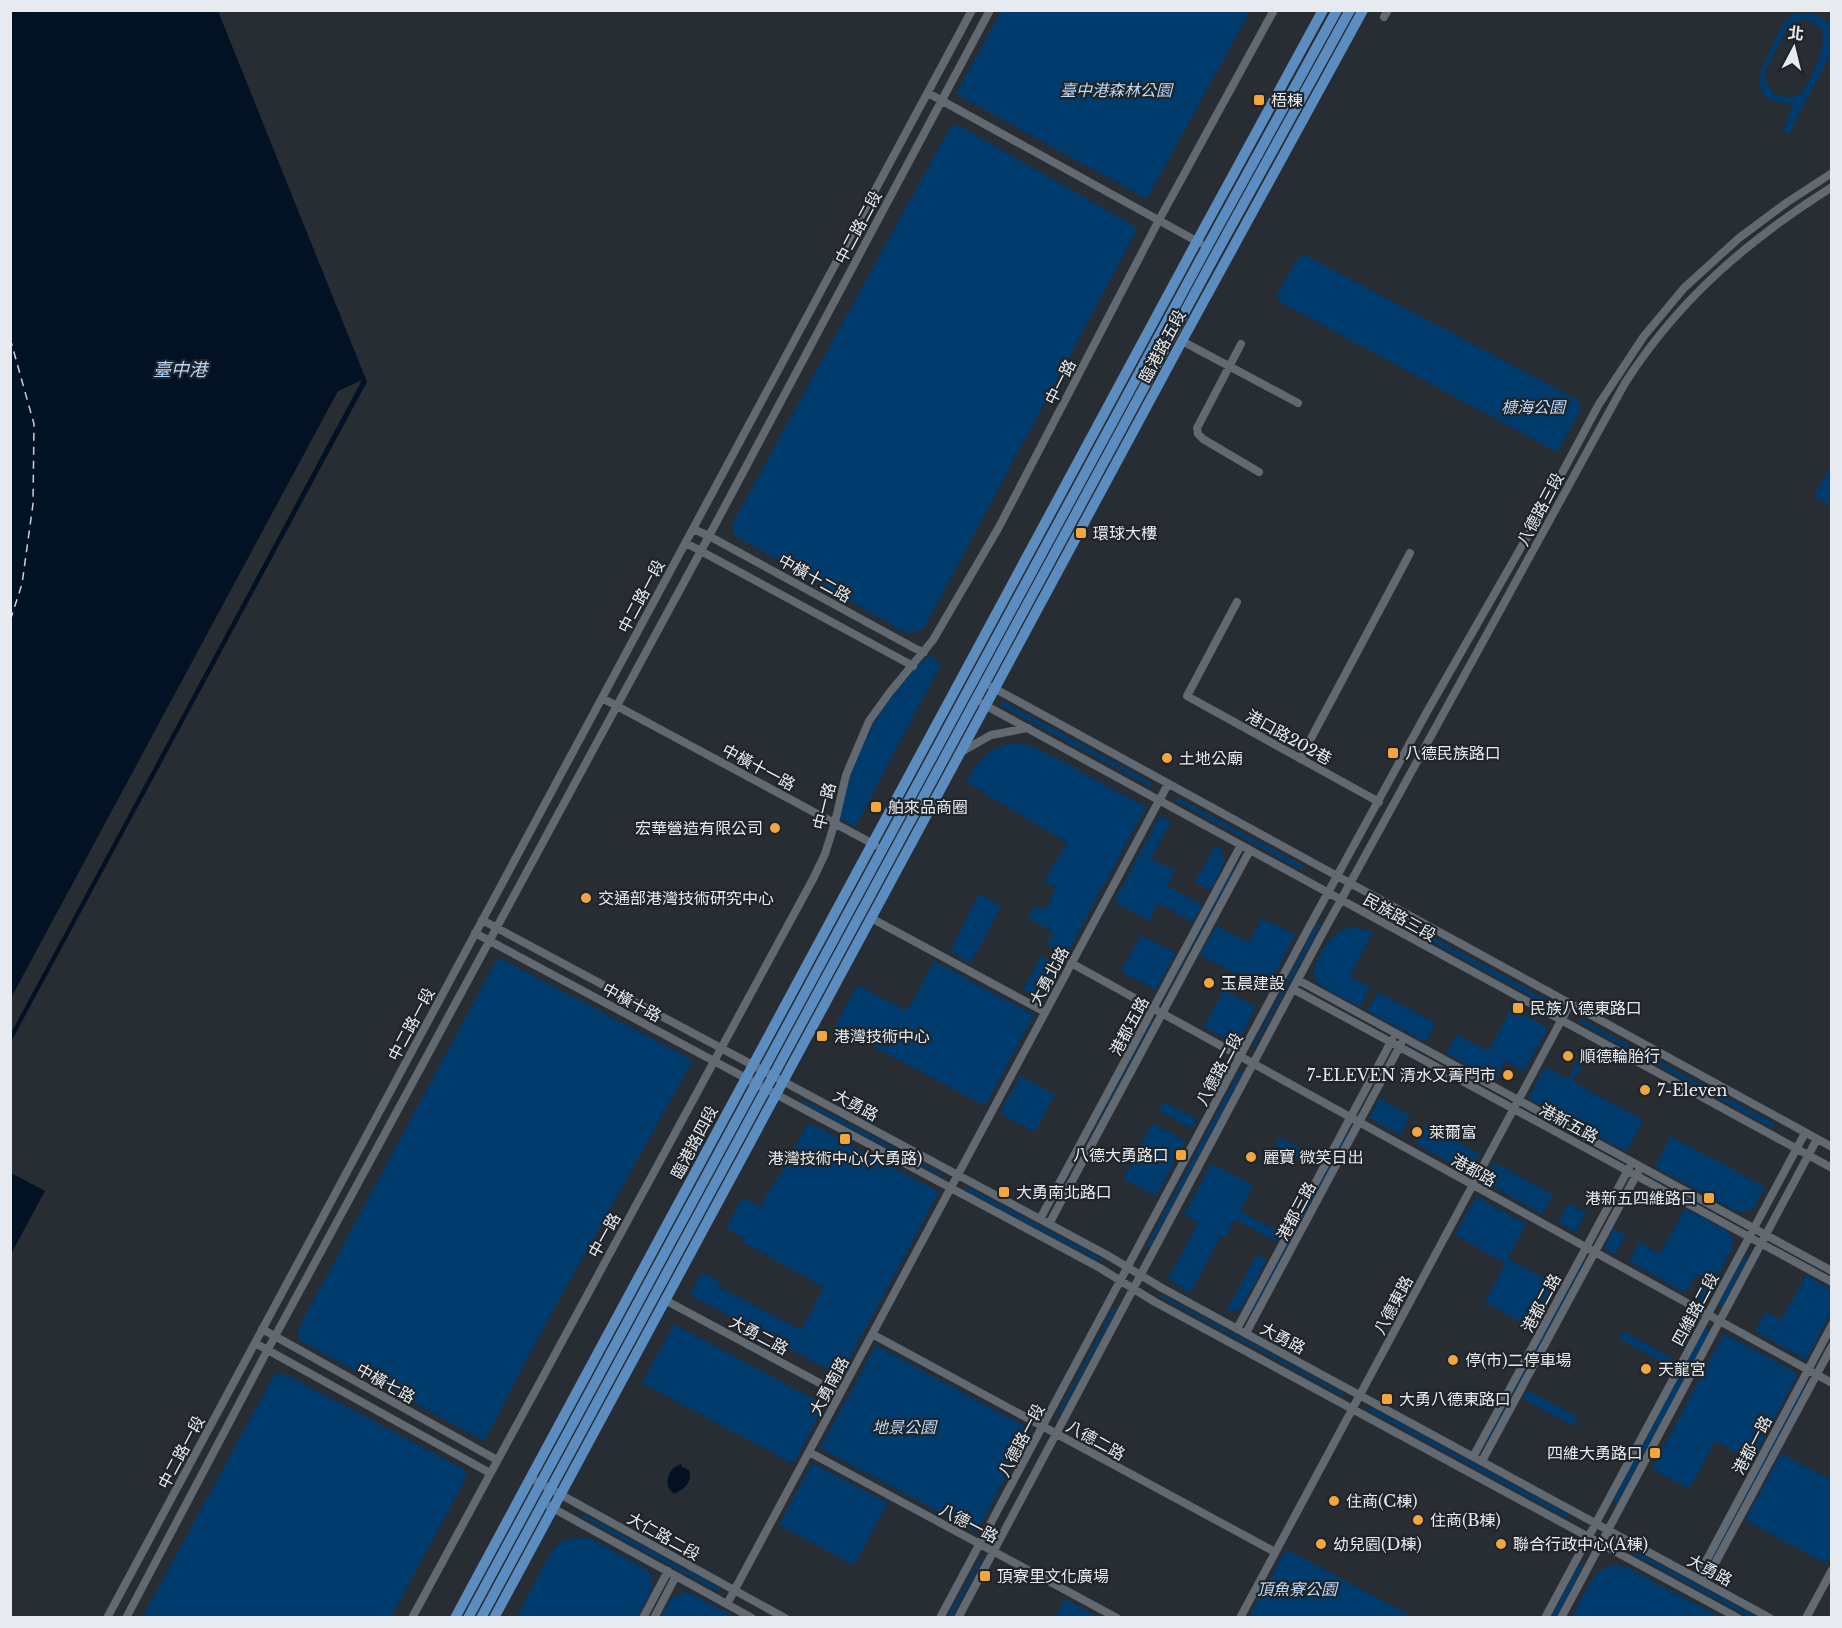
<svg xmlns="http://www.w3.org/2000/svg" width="1842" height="1628" viewBox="0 0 1842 1628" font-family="'Libre Baskerville','Noto Sans TC',serif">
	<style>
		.green { fill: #003b6d; fill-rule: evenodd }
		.water { fill: #021224 }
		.pier { fill: #282d33 }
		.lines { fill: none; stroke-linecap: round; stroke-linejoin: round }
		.ferry { stroke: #b7d6f7; stroke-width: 1.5; stroke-dasharray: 8 6; stroke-linecap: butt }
		.minor { stroke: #636970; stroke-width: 8 }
		.major { stroke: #5c8dc0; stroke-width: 10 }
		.poi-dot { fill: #f1a63f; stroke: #1f2429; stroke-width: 2 }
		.labels { text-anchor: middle; stroke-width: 4.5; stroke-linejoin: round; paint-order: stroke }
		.park-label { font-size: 16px; font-style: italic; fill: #bbdafc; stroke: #1f2429 }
		.poi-label { font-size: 16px; fill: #e7ebef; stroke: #1f2429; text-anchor: start }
		.street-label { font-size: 16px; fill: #e7ebef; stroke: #1f2429 }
		.water-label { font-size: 18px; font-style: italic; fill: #b7d6f7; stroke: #1f2429 }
	</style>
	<rect width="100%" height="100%" fill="#282d33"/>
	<path class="green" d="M1001 11V10L1250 11 1147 199 956 94Z
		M1797 13 1817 15 1828 22 1831 29V53L1788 135 1783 130 1793 104C1748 102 1757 76 1772 46 1779 32 1782 19 1797 13ZM1804 20C1842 26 1813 73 1801 94L1790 98 1775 95 1766 83 1765 71 1788 27 1797 21Z
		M957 124 1138 228 923 630 906 633 734 535 732 524 949 129Z
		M1302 256H1307L1578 400 1581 409 1557 452 1280 302 1277 294 1298 258Z
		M1831 465V505L1814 496Z
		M929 655 941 664 855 827 839 818C853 763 866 726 904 682 912 673 919 663 929 655Z
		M1002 701 1151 782V786H1149L1000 705Z
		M1008 744H1025L1037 748 1146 807 1066 955 1047 944 1053 932 1028 918 1035 905 1044 910 1056 889 1044 881 1067 843 966 782C976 763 986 749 1008 744Z
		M1176 797 1182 800 1304 866 1301 870 1176 801Z
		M1160 815 1171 821 1151 858 1175 871 1167 886 1202 905 1193 922 1158 903 1149 921 1114 902Z
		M1215 845C1233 857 1218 875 1210 890L1195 882Z
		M1232 869 1234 870 1164 998V997Z
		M979 894 1001 906 971 963 950 951Z
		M1375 905 1549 1001 1550 1005H1547L1372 909Z
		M1262 918 1295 935 1266 989 1200 955 1216 925 1248 943Z
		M1318 922 1321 924 1254 1048 1253 1046Z
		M1355 927 1373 932 1350 976 1370 988 1360 1007 1320 985C1317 982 1314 979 1314 973 1313 964 1329 938 1337 933 1342 929 1348 928 1355 927Z
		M1141 935 1176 953 1156 990 1121 971Z
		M1041 956 1060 966 1042 1000 1023 990Z
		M498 957 691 1059 692 1062 543 1329 484 1441 299 1340 298 1329Z
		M934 961 1034 1015 985 1106 835 1026 857 985 907 1011Z
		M1224 990 1256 1007 1237 1045 1204 1027Z
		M1378 992 1436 1023 1425 1042 1367 1011Z
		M1512 1008 1548 1028 1524 1071 1505 1061 1495 1080 1446 1053 1456 1034 1488 1051Z
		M1580 1020H1583L1775 1124 1772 1128 1580 1023Z
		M1152 1022 1054 1205 1053 1206 1150 1023Z
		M1584 1048 1590 1051 1573 1082 1643 1120 1626 1151 1528 1098 1545 1067 1568 1079Z
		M1239 1072H1242V1074L1150 1247 1147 1245Z
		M1020 1076 1055 1095 1035 1132 1000 1113Z
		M1379 1098 1410 1116 1400 1135 1369 1118Z
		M804 1100 942 1173V1176L802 1103Z
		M1164 1102 1197 1119 1192 1129 1159 1111Z
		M1152 1123 1186 1141 1156 1196 1123 1179Z
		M807 1124 817 1127 939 1192 840 1376 690 1295 702 1272 720 1282 718 1286 801 1330 824 1287 742 1242 744 1238 726 1228 742 1198 761 1207 768 1192 788 1162Z
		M1426 1124 1480 1154 1469 1173 1415 1143Z
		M1347 1132 1349 1133 1250 1317 1249 1316Z
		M1671 1136 1765 1187C1758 1200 1754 1215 1736 1211L1655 1167Z
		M1279 1137 1321 1159 1317 1167 1275 1145Z
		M1494 1162 1553 1195 1542 1214 1484 1181Z
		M1211 1163 1253 1186 1240 1211 1282 1233 1277 1242 1235 1219 1225 1238 1221 1236 1190 1293 1168 1279 1198 1223 1184 1215Z
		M968 1187 1102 1259 1101 1262 966 1190 965 1188Z
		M1476 1196 1526 1224 1508 1259 1558 1286 1535 1329 1485 1302 1505 1263 1455 1235Z
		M1568 1203 1586 1213 1575 1232 1558 1222Z
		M1685 1208 1726 1230 1733 1240 1732 1249 1703 1303 1693 1297 1703 1278 1696 1274 1685 1293 1629 1261 1639 1242 1660 1254Z
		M1614 1228 1626 1235 1615 1254 1604 1248Z
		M1257 1254 1267 1260 1242 1307 1233 1312H1226Z
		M1747 1256V1259L1723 1305 1720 1306 1719 1303 1744 1257Z
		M1583 1261 1584 1263 1486 1445 1485 1444Z
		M1806 1275 1832 1290 1831 1312 1806 1360 1755 1331 1765 1312 1781 1320Z
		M1162 1295 1344 1393V1396L1160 1297Z
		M1114 1307 1117 1308 1060 1415H1057Z
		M674 1324 825 1405 793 1464 642 1383Z
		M1704 1330 1707 1329 1709 1332 1617 1503 1613 1501Z
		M1623 1331 1673 1359 1669 1366 1619 1339Z
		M1724 1333 1798 1374 1752 1461 1715 1441 1689 1489 1652 1469Z
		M876 1345 1031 1430 976 1532 820 1448Z
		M283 1373 464 1469 466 1478 391 1617 151 1618 144 1614 274 1375Z
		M1805 1383 1806 1385 1709 1566 1708 1565Z
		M1527 1390 1578 1417 1573 1426 1523 1399Z
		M1370 1407 1569 1515 1567 1518 1368 1410V1408Z
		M1781 1453 1831 1480V1553L1826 1564 1745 1520Z
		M812 1463 888 1503 854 1565 779 1525Z
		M584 1514 719 1588 720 1590 717 1591 582 1517Z
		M580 1537 592 1539 645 1569C662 1582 644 1603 636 1617H516L553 1549 565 1540Z
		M1629 1548 1758 1617H1750L1628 1551Z
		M1286 1549 1413 1617H1249Z
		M982 1556 983 1558 951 1617H947Z
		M1580 1564 1583 1566 1556 1617H1551Z
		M1616 1565 1628 1568 1720 1617H1572C1582 1598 1591 1567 1616 1565Z
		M684 1592 691 1593 734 1617H661L672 1597Z
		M1065 1599 1097 1616 1100 1617H1055Z"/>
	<path class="water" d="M11 11H218L367 382 11 1042Z
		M11 1173 45 1191 11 1254Z
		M681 1464 682 1467 689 1470C693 1483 684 1489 674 1494L668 1487C666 1476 671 1467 681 1464Z"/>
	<path class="pier" d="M362 380 249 591 11 1033V998L338 391Z"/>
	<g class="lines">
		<path class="ferry" d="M10 338 34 424 33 504 22 584 10 621"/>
		<path class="minor" d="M1384 17 1388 10
			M928 93 1200 243
			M1182 341 1298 403
			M1241 344 1197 428 1198 434 1203 439 1259 472
			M693 529 709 536 916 649 924 652
			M686 543 913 666
			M1237 602 1187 696 1379 802
			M992 687 1832 1147
			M602 698 875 845
			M983 704 1832 1168
			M961 752 991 735 1028 728
			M1300 759 1410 553
			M871 918 1045 1012
			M482 920 1107 1255 1162 1288 1770 1618
			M475 933 1100 1268 1155 1302 1738 1618
			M1071 963 1832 1383
			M1298 980 1832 1271
			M1293 989 1832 1282
			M1040 1219 1241 845
			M1049 1224 1250 850
			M665 1300 840 1394
			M262 1329 497 1460
			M1237 1329 1392 1040
			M1246 1333 1401 1044
			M872 1334 1275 1552
			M255 1343 490 1473
			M809 1452 1117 1618
			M1473 1457 1629 1168
			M1482 1461 1638 1172
			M536 1481 785 1618
			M549 1506 752 1618
			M1697 1578 1832 1325
			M1705 1582 1832 1346
			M727 1604 1168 784
			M107 1618 972 10
			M126 1618 267 1351 709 536 990 10
			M412 1618 813 879 825 854 835 822 846 775 869 721 890 692 933 640 999 527 1159 220 1274 10
			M643 1618 668 1571
			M654 1618 676 1576
			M940 1618 1308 929 1428 710 1539 516 1599 404 1644 336 1684 288 1739 238 1786 203 1832 173
			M958 1618 1320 938 1625 383C1679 299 1748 240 1832 187
			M1240 1618 1570 1004
			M1545 1618 1805 1133
			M1561 1618 1817 1139
			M1806 1618 1832 1570"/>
		<path class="major" d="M455 1618 1197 241 1323 10
			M468 1618 1207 247 1337 10
			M481 1618 1217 252 1350 10
			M494 1618 1182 341 1363 10"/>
	</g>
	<g class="poi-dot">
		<rect x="1253" y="94" width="12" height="12" rx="3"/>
		<rect x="1075" y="527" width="12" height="12" rx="3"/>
		<rect x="1387" y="747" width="12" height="12" rx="3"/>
		<circle cx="1167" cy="758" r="6"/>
		<rect x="870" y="801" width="12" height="12" rx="3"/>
		<circle cx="775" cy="828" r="6"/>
		<circle cx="586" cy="898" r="6"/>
		<circle cx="1209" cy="983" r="6"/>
		<rect x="1512" y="1002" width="12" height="12" rx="3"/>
		<rect x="816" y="1030" width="12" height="12" rx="3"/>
		<circle cx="1568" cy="1056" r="6"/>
		<circle cx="1508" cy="1075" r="6"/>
		<circle cx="1645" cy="1090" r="6"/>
		<circle cx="1417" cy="1132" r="6"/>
		<rect x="839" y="1133" width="12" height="12" rx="3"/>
		<rect x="1175" y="1149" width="12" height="12" rx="3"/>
		<circle cx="1251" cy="1157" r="6"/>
		<rect x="998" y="1186" width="12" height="12" rx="3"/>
		<rect x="1703" y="1192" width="12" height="12" rx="3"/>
		<circle cx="1453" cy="1360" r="6"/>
		<circle cx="1646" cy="1369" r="6"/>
		<rect x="1381" y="1393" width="12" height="12" rx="3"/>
		<rect x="1649" y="1447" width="12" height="12" rx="3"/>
		<circle cx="1334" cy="1501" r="6"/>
		<circle cx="1418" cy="1520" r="6"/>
		<circle cx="1321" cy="1544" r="6"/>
		<circle cx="1501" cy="1544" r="6"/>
		<rect x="979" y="1570" width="12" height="12" rx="3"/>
	</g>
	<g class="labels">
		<g class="park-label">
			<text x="1116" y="96">臺中港森林公園</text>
			<text x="1533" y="413">槺海公園</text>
			<text x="904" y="1433">地景公園</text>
			<text x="1297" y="1595">頂魚寮公園</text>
		</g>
		<g class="poi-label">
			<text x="1271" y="106">梧棟</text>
			<text x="1093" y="539">環球大樓</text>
			<text x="1405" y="759">八德民族路口</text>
			<text x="1179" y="764">土地公廟</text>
			<text x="888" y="813">舶來品商圈</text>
			<text x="763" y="834" text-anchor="end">宏華營造有限公司</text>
			<text x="598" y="904">交通部港灣技術研究中心</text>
			<text x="1221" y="989">玉晨建設</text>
			<text x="1530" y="1014">民族八德東路口</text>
			<text x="834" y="1042">港灣技術中心</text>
			<text x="1580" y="1062">順德輪胎行</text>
			<text x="1496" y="1081" text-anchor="end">7-ELEVEN 清水又菁門市</text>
			<text x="1657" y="1096">7-Eleven</text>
			<text x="1429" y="1138">萊爾富</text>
			<text x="1169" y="1161" text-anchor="end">八德大勇路口</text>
			<text x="1263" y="1163">麗寶 微笑日出</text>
			<text x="845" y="1164" text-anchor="middle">港灣技術中心(大勇路)</text>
			<text x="1016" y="1198">大勇南北路口</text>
			<text x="1697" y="1204" text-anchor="end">港新五四維路口</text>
			<text x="1465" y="1366">停(市)二停車場</text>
			<text x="1658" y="1375">天龍宮</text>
			<text x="1399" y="1405">大勇八德東路口</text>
			<text x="1643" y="1459" text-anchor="end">四維大勇路口</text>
			<text x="1346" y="1507">住商(C棟)</text>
			<text x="1430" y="1526">住商(B棟)</text>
			<text x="1333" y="1550">幼兒園(D棟)</text>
			<text x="1513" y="1550">聯合行政中心(A棟)</text>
			<text x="997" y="1582">頂寮里文化廣場</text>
		</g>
		<g class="street-label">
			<text transform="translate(858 227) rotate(-62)" y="6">中二路二段</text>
			<text transform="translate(1162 346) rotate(-62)" y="6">臨港路五段</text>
			<text transform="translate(1060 382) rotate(-63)" y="6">中一路</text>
			<text transform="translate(1540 509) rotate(-62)" y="6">八德路三段</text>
			<text transform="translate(815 578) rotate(29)" y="6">中橫十二路</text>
			<text transform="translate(641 596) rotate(-62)" y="6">中二路一段</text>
			<text transform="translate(1289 737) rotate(29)" y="6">港口路202巷</text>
			<text transform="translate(759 767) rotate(28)" y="6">中橫十一路</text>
			<text transform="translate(824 806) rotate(-76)" y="6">中一路</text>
			<text transform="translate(1400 917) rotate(29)" y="6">民族路三段</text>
			<text transform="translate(1049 976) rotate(-62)" y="6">大勇北路</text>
			<text transform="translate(632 1002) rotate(28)" y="6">中橫十路</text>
			<text transform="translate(411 1024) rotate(-62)" y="6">中二路一段</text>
			<text transform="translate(1129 1026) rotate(-62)" y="6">港都五路</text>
			<text transform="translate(1219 1069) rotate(-62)" y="6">八德路二段</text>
			<text transform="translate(856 1105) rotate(28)" y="6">大勇路</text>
			<text transform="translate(1569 1123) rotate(28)" y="6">港新五路</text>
			<text transform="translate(694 1142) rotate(-62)" y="6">臨港路四段</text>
			<text transform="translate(1474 1170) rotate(29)" y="6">港都路</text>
			<text transform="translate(1296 1211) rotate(-62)" y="6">港都三路</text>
			<text transform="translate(604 1235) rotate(-61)" y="6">中一路</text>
			<text transform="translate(1541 1303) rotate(-62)" y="6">港都二路</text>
			<text transform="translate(1393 1305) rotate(-62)" y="6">八德東路</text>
			<text transform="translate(1695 1309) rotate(-62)" y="6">四維路二段</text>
			<text transform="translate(759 1335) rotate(28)" y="6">大勇二路</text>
			<text transform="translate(1283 1338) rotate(28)" y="6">大勇路</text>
			<text transform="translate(386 1383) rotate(29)" y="6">中橫七路</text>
			<text transform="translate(829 1386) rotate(-62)" y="6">大勇南路</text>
			<text transform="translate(1021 1440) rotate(-62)" y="6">八德路一段</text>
			<text transform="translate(1096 1440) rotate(29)" y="6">八德二路</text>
			<text transform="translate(1752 1445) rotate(-62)" y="6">港都一路</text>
			<text transform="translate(181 1452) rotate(-62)" y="6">中二路一段</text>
			<text transform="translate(969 1523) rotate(28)" y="6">八德一路</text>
			<text transform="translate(664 1536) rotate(29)" y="6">大仁路二段</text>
			<text transform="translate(1710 1570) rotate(28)" y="6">大勇路</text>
		</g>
		<g class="water-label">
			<text x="180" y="376">臺中港</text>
		</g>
	</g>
	<rect width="1842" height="1628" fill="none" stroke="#e7ebef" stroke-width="24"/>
	<g transform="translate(1794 48) rotate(7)" stroke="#1f2429" stroke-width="4.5" paint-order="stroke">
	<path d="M0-4.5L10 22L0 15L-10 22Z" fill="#e7ebef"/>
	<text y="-9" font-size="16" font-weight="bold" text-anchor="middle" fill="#e7ebef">北</text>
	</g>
</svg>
